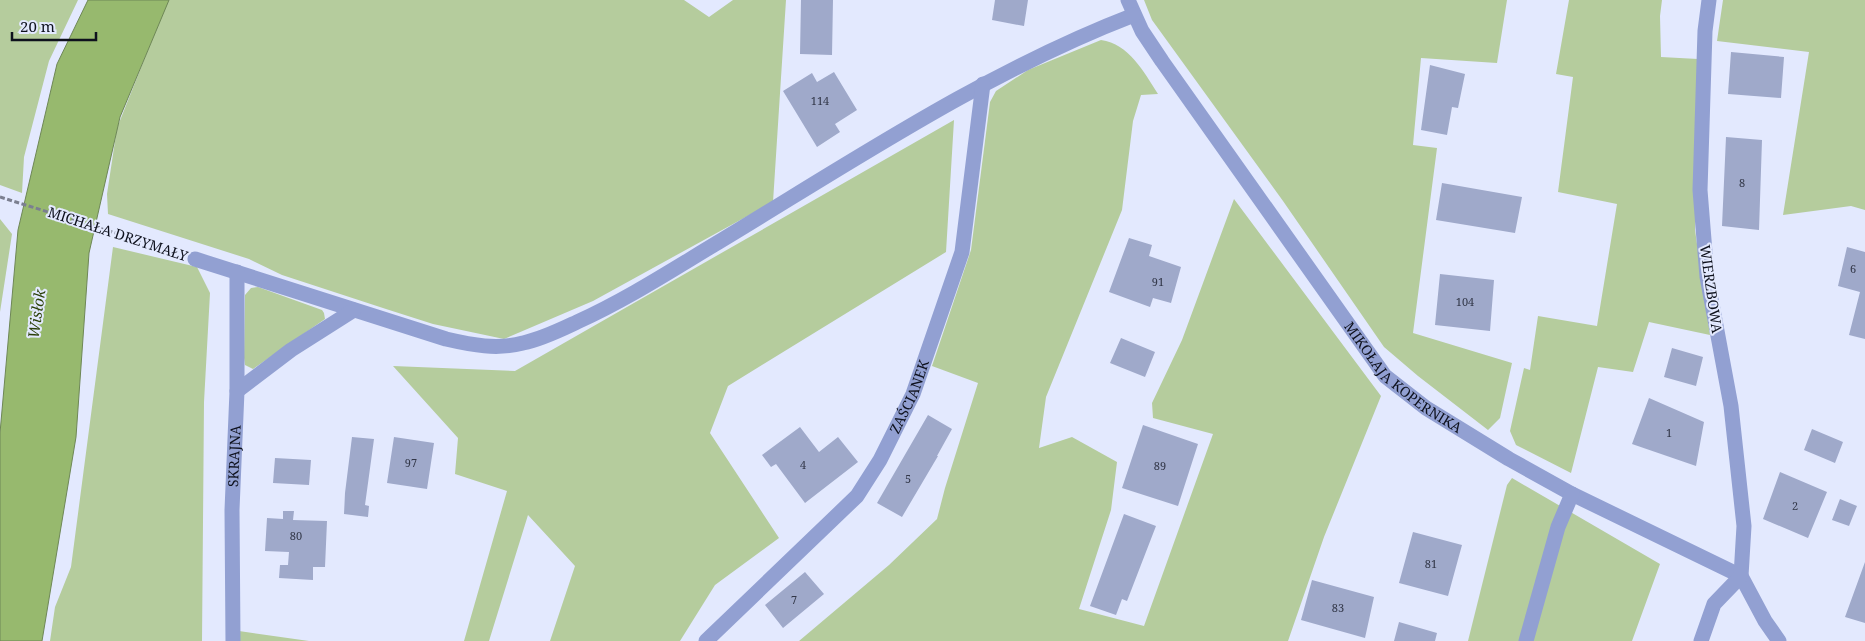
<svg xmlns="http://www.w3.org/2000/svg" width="1865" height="641" viewBox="0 0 1865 641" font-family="'Noto Serif',serif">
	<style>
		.green { fill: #b5cc9d }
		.water { fill: #97b96e; stroke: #6e8756 }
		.building { fill: #9fa9ca }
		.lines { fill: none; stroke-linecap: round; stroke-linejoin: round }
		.path { stroke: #7b7f90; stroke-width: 3; stroke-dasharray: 5 2.5; stroke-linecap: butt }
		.minor { stroke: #92a0d2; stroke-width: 15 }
		.labels { text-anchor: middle; stroke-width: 4; stroke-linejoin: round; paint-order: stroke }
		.number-label { font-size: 11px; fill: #323748 }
		.street-label { font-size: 14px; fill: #0e111d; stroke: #e3e9fe }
		.water-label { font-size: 15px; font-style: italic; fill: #2b4009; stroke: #e3e9fe }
	</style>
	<rect width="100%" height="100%" fill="#e3e9fe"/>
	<path class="green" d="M0 0H78L49 61 24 157 22 193 0 185Z
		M168 0H684L709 17 733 0H786L773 202 593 301 504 339 433 324 386 309 282 275 249 259 108 214 107 194 117 128Z
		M1144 0H1507L1497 63 1421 58 1413 145 1437 148 1413 333 1512 363 1500 418 1488 430 1418 376 1384 347 1283 201 1152 20Z
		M1569 0H1662L1660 16 1661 57 1698 59 1695 230 1710 335 1649 322 1633 372 1598 367 1571 473 1516 445 1510 431 1524 368 1530 370 1538 316 1597 326 1617 204 1558 192 1573 77 1556 74Z
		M1723 0H1865V210L1851 206 1783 215 1809 52 1717 41Z
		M1101 40C1129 44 1144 72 1158 94L1141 95 1133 121 1122 210 1046 397 1039 448 1072 437 1117 462 1111 510 1079 609 1144 626 1213 434 1153 418 1152 403 1182 340 1234 199 1381 396 1324 537 1288 641H799L889 565 937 519 945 488 978 383 932 366 971 250 990 102 996 91 1028 70Z
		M954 120 946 252 728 386 710 433 779 538 715 585 680 641H550L575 566 528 515 489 641H464L507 491 455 474 458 438 393 366 515 371Z
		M0 219 12 234 0 312Z
		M113 247 197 267 210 293 204 402 202 641H50L55 607 71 567Z
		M258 287 322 310 324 313 325 319 253 369 245 365 244 358 245 295 251 288Z
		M1512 478 1660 564 1632 641H1468L1507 485Z
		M239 631 309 641H240Z"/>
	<path class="water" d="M88 0H169L120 117 89 253 76 437 42 641H0V433L18 230 57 64Z"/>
	<path class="building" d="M801 0H833L832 55 800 54Z
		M995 0H1028L1024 26 992 20Z
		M1731 52 1784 57 1781 98 1728 94Z
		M1430 65 1465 74 1458 108 1452 107 1447 135 1421 130Z
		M834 72 857 110 835 124 840 132 817 147 783 91 812 73 817 82Z
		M1726 137 1762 140 1759 230 1722 226Z
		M1442 183 1522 197 1515 233 1436 220Z
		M1129 238 1152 245 1149 256 1181 267 1171 303 1153 298 1150 307 1109 292Z
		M1847 247 1865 252V339L1849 335 1860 292 1838 286Z
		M1440 274 1494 280 1490 331 1435 325Z
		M1121 338 1155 352 1145 377 1110 363Z
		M1672 348 1703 357 1696 386 1664 377Z
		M1649 398 1704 422 1696 466 1632 444Z
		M928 415 952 429 937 456H938L902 517 877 503Z
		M1143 425 1198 444 1178 506 1122 488Z
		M800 427 819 452 838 437 858 462 805 503 776 464 771 467 762 455Z
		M1812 429 1843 442 1835 463 1804 450Z
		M352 437 374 439 365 505 369 506 368 517 344 514 345 493Z
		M394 437 434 443 427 489 387 483Z
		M275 458 311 460 309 485 273 483Z
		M1780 472 1827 492 1808 538 1763 519Z
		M1840 499 1857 506 1849 526 1832 520Z
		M283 511H294L293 520 327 521 325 567H313V580L279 578 280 565H288L289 552 265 551 267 518 283 519Z
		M1124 514 1156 526 1127 601 1122 599 1116 615 1090 606Z
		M1413 532 1462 545 1448 596 1399 583Z
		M1865 562V623L1845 617Z
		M805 572 824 594 783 628 765 605Z
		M1312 580 1374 597 1365 638 1301 620Z
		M1399 622 1437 633 1435 641H1394Z"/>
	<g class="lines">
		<path class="path" d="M0 197 176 252"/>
		<g class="minor">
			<path id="s1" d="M1128 0 1142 31 1162 61 1385 376 1426 408 1509 459 1572 494 1741 576 1765 621 1779 641"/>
			<path d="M195 259 446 339C472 345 497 350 523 343 542 339 560 330 577 322 628 299 675 268 722 240 856 159 988 71 1134 15"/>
			<path d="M237 391 291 350 354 310"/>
			<path id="s2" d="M233 641 232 510 237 391V272"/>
			<path id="s3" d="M706 641 857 496 880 460 913 394 962 252 983 84"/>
			<path d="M1526 641 1558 527 1572 494"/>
			<path d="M1701 641 1714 604 1741 576 1744 526 1731 406 1707 277 1700 190 1705 31 1709 0"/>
		</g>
	</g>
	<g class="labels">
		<g class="number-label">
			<text x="820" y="105">114</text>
			<text x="1742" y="187">8</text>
			<text x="1853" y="273">6</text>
			<text x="1158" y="286">91</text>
			<text x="1465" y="306">104</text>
			<text x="1669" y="437">1</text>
			<text x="411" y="467">97</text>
			<text x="803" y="469">4</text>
			<text x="1160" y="470">89</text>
			<text x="908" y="483">5</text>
			<text x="1795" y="510">2</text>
			<text x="296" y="540">80</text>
			<text x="1431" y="568">81</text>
			<text x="794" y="604">7</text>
			<text x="1338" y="612">83</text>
		</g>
		<g class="street-label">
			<text transform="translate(118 234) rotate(18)" y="5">MICHAŁA DRZYMAŁY</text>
			<text transform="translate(1711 289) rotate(82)" y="5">WIERZBOWA</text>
			<text dy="5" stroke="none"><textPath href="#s1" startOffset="470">MIKOŁAJA KOPERNIKA</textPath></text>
			<text dy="5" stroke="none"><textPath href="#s3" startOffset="322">ZAŚCIANEK</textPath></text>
			<text dy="5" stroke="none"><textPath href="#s2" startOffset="185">SKRAJNA</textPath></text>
		</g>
		<g class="water-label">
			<text transform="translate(37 314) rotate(-82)" y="5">Wisłok</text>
		</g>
	</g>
	<path d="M12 32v8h84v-8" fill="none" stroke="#0e111d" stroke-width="2.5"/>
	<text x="20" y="32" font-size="15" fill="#0e111d" stroke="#e3e9fe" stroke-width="4" paint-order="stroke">20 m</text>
</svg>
